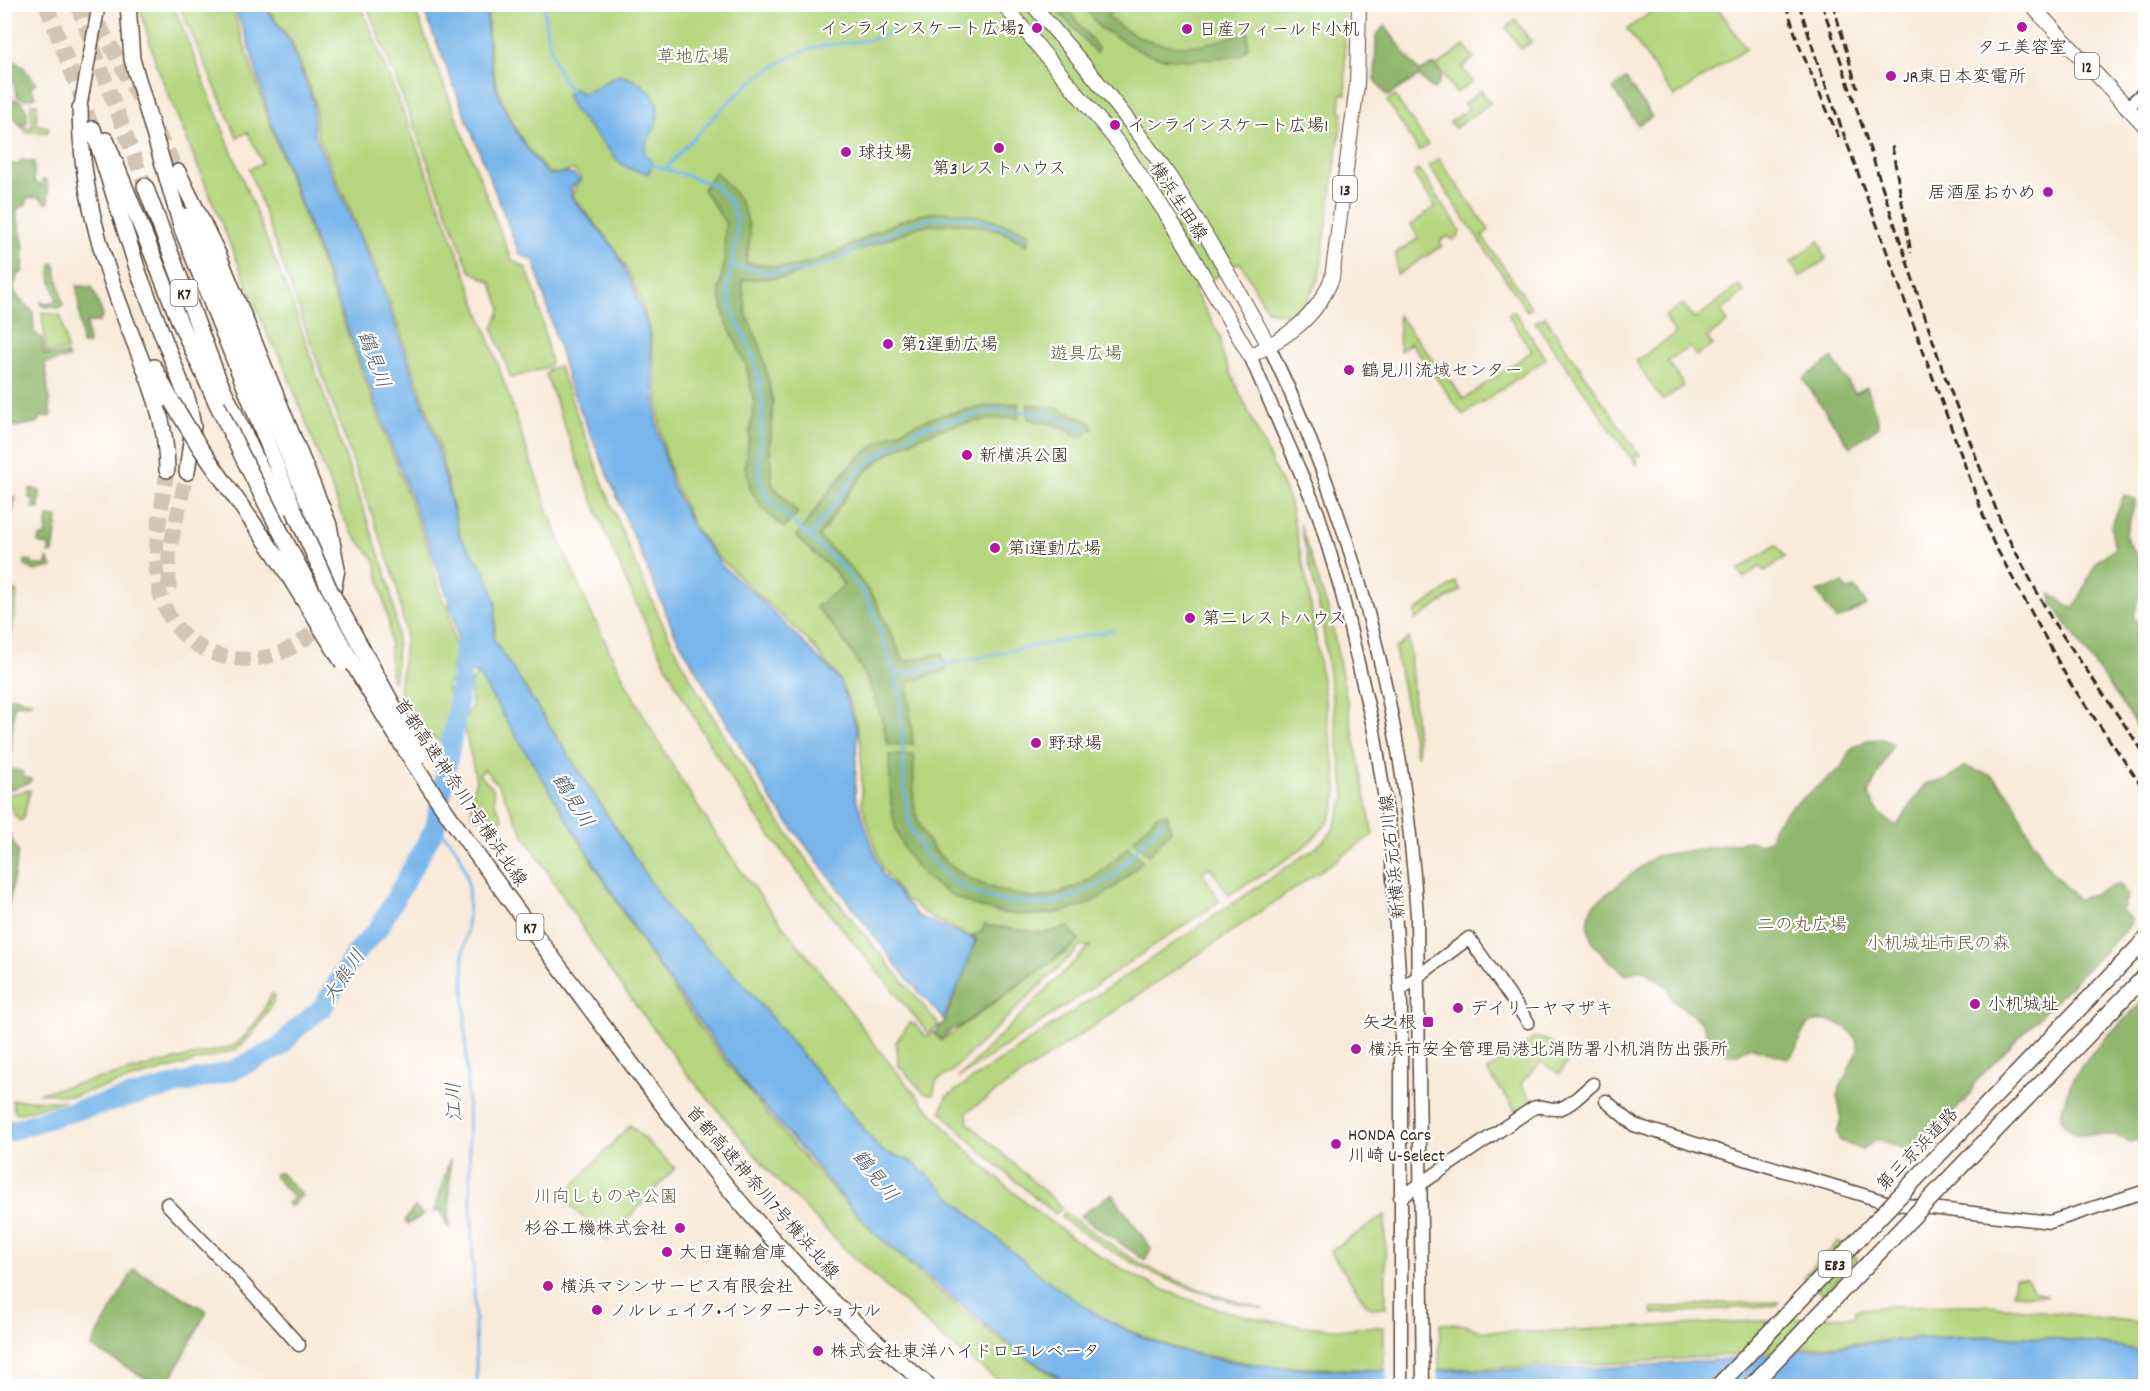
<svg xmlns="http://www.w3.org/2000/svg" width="2150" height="1391" viewBox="0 0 2150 1391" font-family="Dekko,'Klee One',sans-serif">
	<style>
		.green { fill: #b5d67e; stroke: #78804e; stroke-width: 1.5 }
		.forest { fill: #90b76d; stroke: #667046; stroke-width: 1.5 }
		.water { fill: #77b5ea; stroke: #597084; stroke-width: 1.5 }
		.pier { fill: #f9ead9 }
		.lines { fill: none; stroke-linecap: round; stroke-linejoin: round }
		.stream { stroke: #77b5ea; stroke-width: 3 }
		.river { stroke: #77b5ea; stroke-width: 20 }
		.highway-tunnel { stroke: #d3c4b4; stroke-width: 15; stroke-dasharray: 15 8; stroke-linecap: butt }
		.secondary-casing { stroke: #58473a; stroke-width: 15 }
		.primary-casing { stroke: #58473a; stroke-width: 16 }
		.highway-casing { stroke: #58473a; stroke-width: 18 }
		.secondary { stroke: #fff; stroke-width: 12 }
		.primary { stroke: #fff; stroke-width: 14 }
		.highway { stroke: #fff; stroke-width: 15 }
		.rail { stroke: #3b2a1e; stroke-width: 3; stroke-dasharray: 9 4.5; stroke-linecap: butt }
		.highway-bridge-casing { stroke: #58473a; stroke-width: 18; stroke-linecap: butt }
		.highway-bridge { stroke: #fff; stroke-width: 15 }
		.poi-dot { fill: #b5179e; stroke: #fff; stroke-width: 2 }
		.labels { text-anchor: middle; stroke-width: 4.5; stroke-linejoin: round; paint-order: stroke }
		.shield { fill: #fff; stroke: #766a62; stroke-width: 1.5 }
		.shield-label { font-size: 16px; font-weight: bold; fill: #3b2a1e }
		.poi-label { font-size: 18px; fill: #3b2a1e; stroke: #fff; text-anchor: start }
		.park-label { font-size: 18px; fill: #605e3b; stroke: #fff }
		.street-label { font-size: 18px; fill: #3b2a1e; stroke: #fff }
		.water-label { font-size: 20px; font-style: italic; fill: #505b65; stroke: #fff }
	</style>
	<rect width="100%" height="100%" fill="#fff"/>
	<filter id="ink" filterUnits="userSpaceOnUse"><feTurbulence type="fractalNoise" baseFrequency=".0167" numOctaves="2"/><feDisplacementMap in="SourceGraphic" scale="12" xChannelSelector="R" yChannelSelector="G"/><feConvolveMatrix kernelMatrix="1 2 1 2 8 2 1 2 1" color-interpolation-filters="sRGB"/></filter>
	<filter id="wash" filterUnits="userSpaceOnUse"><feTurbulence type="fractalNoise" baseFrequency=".008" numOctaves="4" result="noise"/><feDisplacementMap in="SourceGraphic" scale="24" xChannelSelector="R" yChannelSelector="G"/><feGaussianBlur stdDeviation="1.35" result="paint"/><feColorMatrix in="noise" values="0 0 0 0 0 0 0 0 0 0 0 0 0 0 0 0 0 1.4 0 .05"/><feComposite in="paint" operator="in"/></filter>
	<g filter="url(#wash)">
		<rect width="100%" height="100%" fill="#f9ead9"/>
		<path class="green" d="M1663 4 1716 5 1746 49 1674 97 1627 29Z
			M139 5H173L177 14 292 303 386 574C398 618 399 639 394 683L391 679 389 624 375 560 353 534 341 513 282 360 268 336 157 67Z
			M179 5H231L275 138 430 555 443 602 447 603 456 652 452 665 453 677 447 685 452 707 447 723 445 745 422 730 399 692 406 636 396 582 249 169 262 163 248 132 237 137Z
			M270 5H361C407 124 457 244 498 365 524 440 547 516 580 588 623 684 675 776 735 862 765 905 800 946 832 987 854 1015 873 1044 896 1071 958 1147 1034 1218 1119 1267 1188 1308 1275 1327 1354 1330L1355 1327H1384V1370L1272 1367 1186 1352 1142 1336 1098 1317 1060 1291 1026 1264 909 1160 883 1152 741 981 670 912 494 640 496 602 485 571 460 537 438 441 388 297 317 133 315 101 291 40 270 12Z
			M367 5H413L511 259 526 268 537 298 551 363 545 368 511 378 493 329 501 309 491 282 470 271Z
			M489 5H1344L1346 94H1341L1340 112H1343L1319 278 1304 305 1290 316 1267 310 1240 262 1194 290 1221 338 1222 354 1289 500 1308 587 1336 774C1336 783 1338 793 1336 802 1329 842 1261 874 1229 895L1210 867 1202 872 1220 901 957 1079 1090 946H1081L951 1072 936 1081 933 1095 924 1093 899 1066 896 1042 910 1023 916 1025 926 1037 933 1032 941 1041 1074 946 988 945 932 918 903 897 883 870 862 805 861 742 851 705 837 676 809 642 718 557 694 527 673 480 666 456 661 433 651 338 641 300 627 269 608 239 573 197 574 189 582 179 574 170C566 171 558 175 551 173 544 171 539 162 535 157 500 114 484 59 489 5Z
			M1516 20 1531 42 1521 49 1506 28Z
			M1464 46 1474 58 1462 67 1472 82 1456 93 1437 66Z
			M1481 90 1490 103 1455 128 1450 122 1468 110 1464 104Z
			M1395 96 1428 145 1419 151 1387 101Z
			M31 104H37L36 125 49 127 48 132H25L23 127 32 128Z
			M1439 159 1489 230 1482 236 1532 308 1527 311 1429 166Z
			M1417 170 1422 173 1460 230 1459 235 1452 240 1448 236 1440 241 1442 246 1397 275 1396 253 1419 238 1411 225 1435 206 1414 175Z
			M1819 241 1826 259 1800 277 1791 262Z
			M1739 285 1744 292 1721 311 1728 322 1707 338 1713 345 1696 356 1689 347 1668 361 1684 386 1662 400 1636 361 1675 334 1665 316 1683 304 1695 319Z
			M1514 311 1546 359 1463 415 1411 343 1400 351 1398 315 1464 399 1532 351 1508 315Z
			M42 312 61 316 67 350 46 353Z
			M1545 317 1640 456 1633 455 1638 462 1636 465 1535 322Z
			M559 366C602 482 644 600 707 707 741 765 778 822 819 877 857 928 899 976 939 1025L928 1033C866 957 801 882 746 801 657 670 598 523 546 374L549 372 548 369Z
			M1300 524 1331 619 1373 835 967 1112 968 1123 1062 1207 1056 1214C1015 1182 977 1150 941 1111L946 1097 1318 846 1333 830 1345 797 1322 620Z
			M1776 545 1785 557 1764 572 1760 566 1744 578 1738 570Z
			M1456 582 1461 590 1415 620V612Z
			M12 590 17 591 12 633 5 649Z
			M1409 638 1418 755H1416L1395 649Z
			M478 673C537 764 588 860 647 950 755 1116 901 1283 1070 1386H1006L1000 1382 947 1342 851 1255 774 1177 689 1076 608 968 523 833 499 786 484 769 479 775 493 788 495 803 503 819 492 826 487 819 472 816V793L476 780 463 722 472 706 470 684Z
			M30 790 23 819 20 821 14 814 5 795Z
			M272 994 276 996C264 1017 255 1036 235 1050L72 1096 39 1093 233 1046C252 1033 261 1014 272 994Z
			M1535 1037 1549 1041 1569 1060 1559 1074 1541 1062 1521 1083 1532 1101 1516 1111 1487 1071Z
			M12 1100 65 1101 21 1113 15 1112Z
			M630 1125 675 1168 607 1241 562 1197Z
			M1064 1212C1097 1235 1129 1260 1166 1276 1198 1290 1230 1300 1263 1309 1180 1291 1129 1266 1060 1217Z
			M1385 1215 1386 1307 1369 1308 1330 1251Z
			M1838 1241 1857 1259 1823 1295 1804 1277Z
			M2015 1278 2027 1279 2034 1291 2048 1296 2013 1294Z
			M1779 1302 1777 1305 1653 1314 1652 1309 1723 1303Z
			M1988 1305 2145 1323V1352C2008 1321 1868 1343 1729 1355 1633 1364 1536 1367 1439 1369L1440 1323 1465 1325 1480 1331 1538 1332 1855 1316V1310L1889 1306Z"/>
		<path class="forest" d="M1053 5H1064L1098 48 1096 53Z
			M1084 5H1119L1107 16C1151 54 1197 52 1248 31V48L1241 56 1192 60 1161 58 1140 51 1099 27Z
			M1385 26 1419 72 1434 64 1441 75 1439 83 1433 90 1419 76 1387 96 1375 79 1376 35Z
			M5 54 24 68 36 83 31 88 36 97 25 99 17 96C16 81 2 70 5 54Z
			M1626 79 1652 117 1638 125 1613 89Z
			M15 99 21 101 27 112V122L21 126 9 111 8 103Z
			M21 160 34 162V182L42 186V180H47L49 203H45L39 197 27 198V203L16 211 24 247 23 271C4 289 18 298 33 312L34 332 42 339 44 355 67 354 69 358 45 363 51 416 42 417 36 423 5 428V163L18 165Z
			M715 172C733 189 748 207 750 234 750 243 747 254 746 263 758 264 771 267 783 267 825 268 876 225 919 215 957 206 995 219 1030 233L1027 245 999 230 959 223 921 226 788 277 742 280 746 313 761 348 773 402 770 447 772 484 798 513 784 528 763 509 750 489 745 465 754 404 746 365 725 319 719 289 724 264 725 222 703 189Z
			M52 263 55 264 63 306 59 308 42 306 41 302 46 304 57 301 50 275Z
			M77 286 92 287 103 316 99 322H87L88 344H82Z
			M1832 358 1855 393 1867 387 1879 426 1850 447 1803 379Z
			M1018 403V418C966 418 906 434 868 470 849 489 834 515 819 537L852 569 876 601 904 662 942 653 946 671 908 682 913 744 888 745C876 687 856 651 816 607L844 585 835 572 796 537C814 514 829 488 849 467 894 421 956 408 1018 403Z
			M1028 404 1057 408 1091 422 1093 429 1081 437 1055 425 1028 419Z
			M30 488 40 491 39 509 33 508 34 500 29 498Z
			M2124 495 2136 500 2125 536 2145 570V588L2141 592 2133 617 2140 626 2145 627V738L2052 603 2051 594 2074 609 2097 561 2115 549 2111 527Z
			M5 496 16 497 11 518 5 513Z
			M48 517H58L53 553H49V546L38 543 40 537H45Z
			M47 559 52 567 35 571 25 566V560L32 561V565H46Z
			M1843 584 1847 590 1855 588 1867 605 1836 620 1817 592Z
			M14 697 31 701V703L14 705 10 769 23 772V777L31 779 30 782 12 789 5 788 4 698Z
			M1883 739 1893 744 1868 794 1880 814 1895 825 1898 824 1926 783 1947 780 1964 766 1992 776 2013 799 2026 829 2051 871 2078 900 2119 884 2128 895 2122 911 2131 919 2132 923 1975 1082 1970 1095 1918 1149 1910 1151 1878 1139 1861 1150 1839 1140 1837 1133 1842 1119 1837 1095 1858 1049C1858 1026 1821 1012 1807 1026 1798 1035 1800 1050 1788 1058L1749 1047 1736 1055H1729L1716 1046 1709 1039 1702 1023 1673 1000 1667 986 1641 969 1626 975C1604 955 1575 937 1594 904L1655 856 1750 841 1760 844 1771 839 1772 827 1790 808 1840 769 1852 748 1867 740Z
			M889 755H914C915 773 911 797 916 814 928 860 972 885 1015 894 1022 895 1030 898 1037 898 1076 893 1101 874 1128 847L1143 861C1125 878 1109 895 1085 905 1023 930 933 908 902 845 889 817 890 785 889 755Z
			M1167 814 1171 830 1149 855 1133 841 1157 815Z
			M5 825 18 852 5 927Z
			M984 925 1043 933 1069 927 1079 941 959 1027 952 1029 941 1039 935 1032 944 1022 977 939 972 936 981 932Z
			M2145 999V1139L2130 1142 2116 1135 2074 1134 2061 1120C2064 1069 2113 1032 2145 999Z
			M450 1159 449 1228 440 1210 434 1212Z
			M276 1173H280L302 1195 290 1207 287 1204 293 1197 274 1176Z
			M1112 1194 1151 1248 1145 1260 1080 1216Z
			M415 1207 424 1215 408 1224 405 1220Z
			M134 1269 207 1311 167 1386H155L156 1384 91 1347Z"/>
		<path class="water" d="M233 5H268L269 13 290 42 313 101 314 133 383 290 435 439 460 537 485 571 496 602 494 640 670 912 741 981 883 1152C891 1154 901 1156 908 1160 918 1165 926 1175 934 1181 952 1198 970 1214 989 1231 1048 1284 1107 1331 1186 1352 1268 1374 1355 1370 1439 1370 1535 1370 1631 1369 1726 1359 1866 1344 2006 1321 2145 1352V1386H1073L1024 1356 873 1232 747 1087 648 951 478 674 455 667C464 630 445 593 434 558L272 126 247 39Z
			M422 5H487C485 75 500 117 545 172L551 175 566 172 570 175 573 174 580 180 571 188 572 198 615 249 634 289 648 327 658 432 672 485 694 529 724 568 756 595 840 680 857 730 855 795 882 874 918 916 975 940 963 976 943 1019 901 971 772 801 674 632 569 383 534 260 520 255Z
			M620 75C646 82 667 100 654 129 650 139 644 142 645 154L652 161 649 173 630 169 620 163 573 109 566 95 575 88 580 93C593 93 605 79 620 75Z"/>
		<path class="pier" d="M1387 1367H1437L1438 1386H1387Z"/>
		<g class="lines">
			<path class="stream" d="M545 4C543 34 554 70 572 93
				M649 164 716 185 730 202 736 217 737 237 728 285 730 305 753 354 758 377 762 400 759 477 769 501 837 561 860 588 873 610 900 692 905 791 911 830 926 855 949 878 977 894 1002 901 1048 904 1079 895 1110 879 1164 820
				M666 168C704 127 753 69 807 50 835 40 867 46 892 31
				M733 266C754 269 774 276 796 272 850 262 894 219 951 216 976 215 1002 228 1025 237
				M810 537 860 469 920 428 999 409 1045 414 1085 428
				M894 675 1113 630
				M435 828C480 857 469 912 463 957L477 1386"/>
			<path class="river" d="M4 1133 63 1114 234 1070 280 1047 296 1029 323 1007 355 954 378 929 435 828 457 711 465 644"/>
		</g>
	</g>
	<g filter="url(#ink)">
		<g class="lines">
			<path class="highway-tunnel" d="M46 4 93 129
				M77 4 145 186
				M88 4 141 102
				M157 131 178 172
				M167 470C162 509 150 554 160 593 179 666 268 680 317 628
				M169 589V553L187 472"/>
			<defs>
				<path id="secondary" d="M80 108 99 4
					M2127 108 2146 90
					M1269 346C1355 526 1405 717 1417 916L1423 1386
					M1250 356 1318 513 1341 590 1374 731 1390 831 1401 1005V1386
					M1400 990 1469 938 1528 1022
					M1606 1101 1634 1125 1889 1203 2050 1222 2146 1191
					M1400 1198 1533 1108C1542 1104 1548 1110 1557 1109 1569 1108 1584 1091 1593 1084
					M167 1204 234 1273 299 1345"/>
				<path id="primary" d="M1003 4 1119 144 1177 230 1250 356C1288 336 1316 319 1332 278L1357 85 1359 4
					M1032 4C1080 59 1128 116 1169 176 1205 231 1237 288 1269 346
					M2030 4 2146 127"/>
				<path id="highway" d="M128 4 132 59 182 229 294 510
					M80 108C80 183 99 251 126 321 145 370 167 416 167 470
					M93 129 139 274 188 401 193 426 187 472
					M106 140 181 325 217 404
					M178 172 219 256 329 525 337 569 331 602
					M145 186 218 378 283 516
					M186 216 227 304 317 525 326 567 322 595 315 612
					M154 367 172 402
					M1952 1141 2146 939
					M1969 1158 2146 975"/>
			</defs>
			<use href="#secondary" class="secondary-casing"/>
			<use href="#primary" class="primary-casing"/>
			<use href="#highway" class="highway-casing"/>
			<use href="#secondary" class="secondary"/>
			<use href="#primary" class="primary"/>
			<use href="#highway" class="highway"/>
			<path class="rail" d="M1786 4 1798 43 1839 138
				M1799 4 1817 61 1993 542 2070 683 2146 792
				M1822 4 1943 371 2004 530 2052 620 2146 756
				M1833 4 1857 88
				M1892 146 1911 253"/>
			<defs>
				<path id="highway-bridge" d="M172 402 201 449 275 554 343 663
					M217 404C279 534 348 664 428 785 478 860 533 931 586 1003 662 1104 737 1209 828 1297 860 1328 894 1358 929 1386
					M294 510 329 588 420 755
					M1718 1386 1952 1141
					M1751 1386 1969 1158"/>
			</defs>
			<use href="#highway-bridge" class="highway-bridge-casing"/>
			<use href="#highway-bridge" class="highway-bridge"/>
		</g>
	</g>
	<g class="poi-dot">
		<circle cx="2022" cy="27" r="6"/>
		<circle cx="1037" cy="28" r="6"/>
		<circle cx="1187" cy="29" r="6"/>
		<circle cx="1891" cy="76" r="6"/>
		<circle cx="1115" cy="125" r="6"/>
		<circle cx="999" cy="148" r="6"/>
		<circle cx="846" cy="152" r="6"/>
		<circle cx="2048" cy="192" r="6"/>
		<circle cx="888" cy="344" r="6"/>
		<circle cx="1349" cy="370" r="6"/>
		<circle cx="967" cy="455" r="6"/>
		<circle cx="995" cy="548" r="6"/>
		<circle cx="1190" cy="618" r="6"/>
		<circle cx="1036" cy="743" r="6"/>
		<circle cx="1975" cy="1004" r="6"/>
		<circle cx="1458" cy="1008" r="6"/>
		<rect x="1422" y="1016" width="12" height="12" rx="3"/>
		<circle cx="1356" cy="1049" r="6"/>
		<circle cx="1336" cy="1144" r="6"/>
		<circle cx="680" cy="1228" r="6"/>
		<circle cx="667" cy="1252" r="6"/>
		<circle cx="548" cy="1286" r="6"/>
		<circle cx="597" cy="1310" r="6"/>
		<circle cx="818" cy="1351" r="6"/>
	</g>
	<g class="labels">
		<g class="shield">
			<rect x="2075" y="53" width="24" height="26" rx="4.5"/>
			<rect x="1333" y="176" width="24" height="26" rx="4.5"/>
			<rect x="170.5" y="280" width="27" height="26" rx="4.5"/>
			<rect x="516.5" y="914" width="27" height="26" rx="4.5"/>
			<rect x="1818.5" y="1251" width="33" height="26" rx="4.5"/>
		</g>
		<g class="shield-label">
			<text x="2087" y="72">12</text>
			<text x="1345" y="195">13</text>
			<text x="184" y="299">K7</text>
			<text x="530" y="933">K7</text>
			<text x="1835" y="1270">E83</text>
		</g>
		<g class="poi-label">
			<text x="1025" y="34" text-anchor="end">インラインスケート広場2</text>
			<text x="1199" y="35">日産フィールド小机</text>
			<text x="2022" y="53" text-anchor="middle">タエ美容室</text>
			<text x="1903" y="82">JR東日本変電所</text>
			<text x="1127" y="131">インラインスケート広場1</text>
			<text x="858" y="158">球技場</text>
			<text x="999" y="174" text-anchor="middle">第3レストハウス</text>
			<text x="2036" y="198" text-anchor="end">居酒屋おかめ</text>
			<text x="900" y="350">第2運動広場</text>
			<text x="1361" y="376">鶴見川流域センター</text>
			<text x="979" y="461">新横浜公園</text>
			<text x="1007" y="554">第1運動広場</text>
			<text x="1202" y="624">第二レストハウス</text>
			<text x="1048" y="749">野球場</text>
			<text x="1987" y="1010">小机城址</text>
			<text x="1470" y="1014">デイリーヤマザキ</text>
			<text x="1416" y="1028" text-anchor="end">矢之根</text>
			<text x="1368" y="1055">横浜市安全管理局港北消防署小机消防出張所</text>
			<text x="1348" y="1140">HONDA Cars<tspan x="1348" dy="21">川崎 U-Select</tspan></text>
			<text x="668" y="1234" text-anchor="end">杉谷工機株式会社</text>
			<text x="679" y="1258">大日運輸倉庫</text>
			<text x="560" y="1292">横浜マシンサービス有限会社</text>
			<text x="609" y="1316">ノルレェイク•インターナショナル</text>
			<text x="830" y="1357">株式会社東洋ハイドロエレベータ</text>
		</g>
		<g class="park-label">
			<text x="693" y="62">草地広場</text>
			<text x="1086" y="359">遊具広場</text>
			<text x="1802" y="930">二の丸広場</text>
			<text x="1938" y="949">小机城址市民の森</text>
			<text x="606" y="1202">川向しものや公園</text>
		</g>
		<g class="street-label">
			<text transform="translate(1179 201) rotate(57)" y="6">横浜生田線</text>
			<text transform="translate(461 792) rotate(56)" y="6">首都高速神奈川7号横浜北線</text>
			<text transform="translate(1392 857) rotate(-96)" y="6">新横浜元石川線</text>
			<text transform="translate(1917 1149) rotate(-46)" y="6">第三京浜道路</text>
			<text transform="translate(763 1192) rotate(49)" y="6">首都高速神奈川7号横浜北線</text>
		</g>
		<g class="water-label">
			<text transform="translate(375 359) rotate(70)" y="7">鶴見川</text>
			<text transform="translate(574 800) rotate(58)" y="7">鶴見川</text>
			<text transform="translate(343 976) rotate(-56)" y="7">大熊川</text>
			<text transform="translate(453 1102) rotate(-92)" y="7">江川</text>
			<text transform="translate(876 1175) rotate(51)" y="7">鶴見川</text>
		</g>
	</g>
	<rect width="2150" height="1391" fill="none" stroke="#fff" stroke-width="24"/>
</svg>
